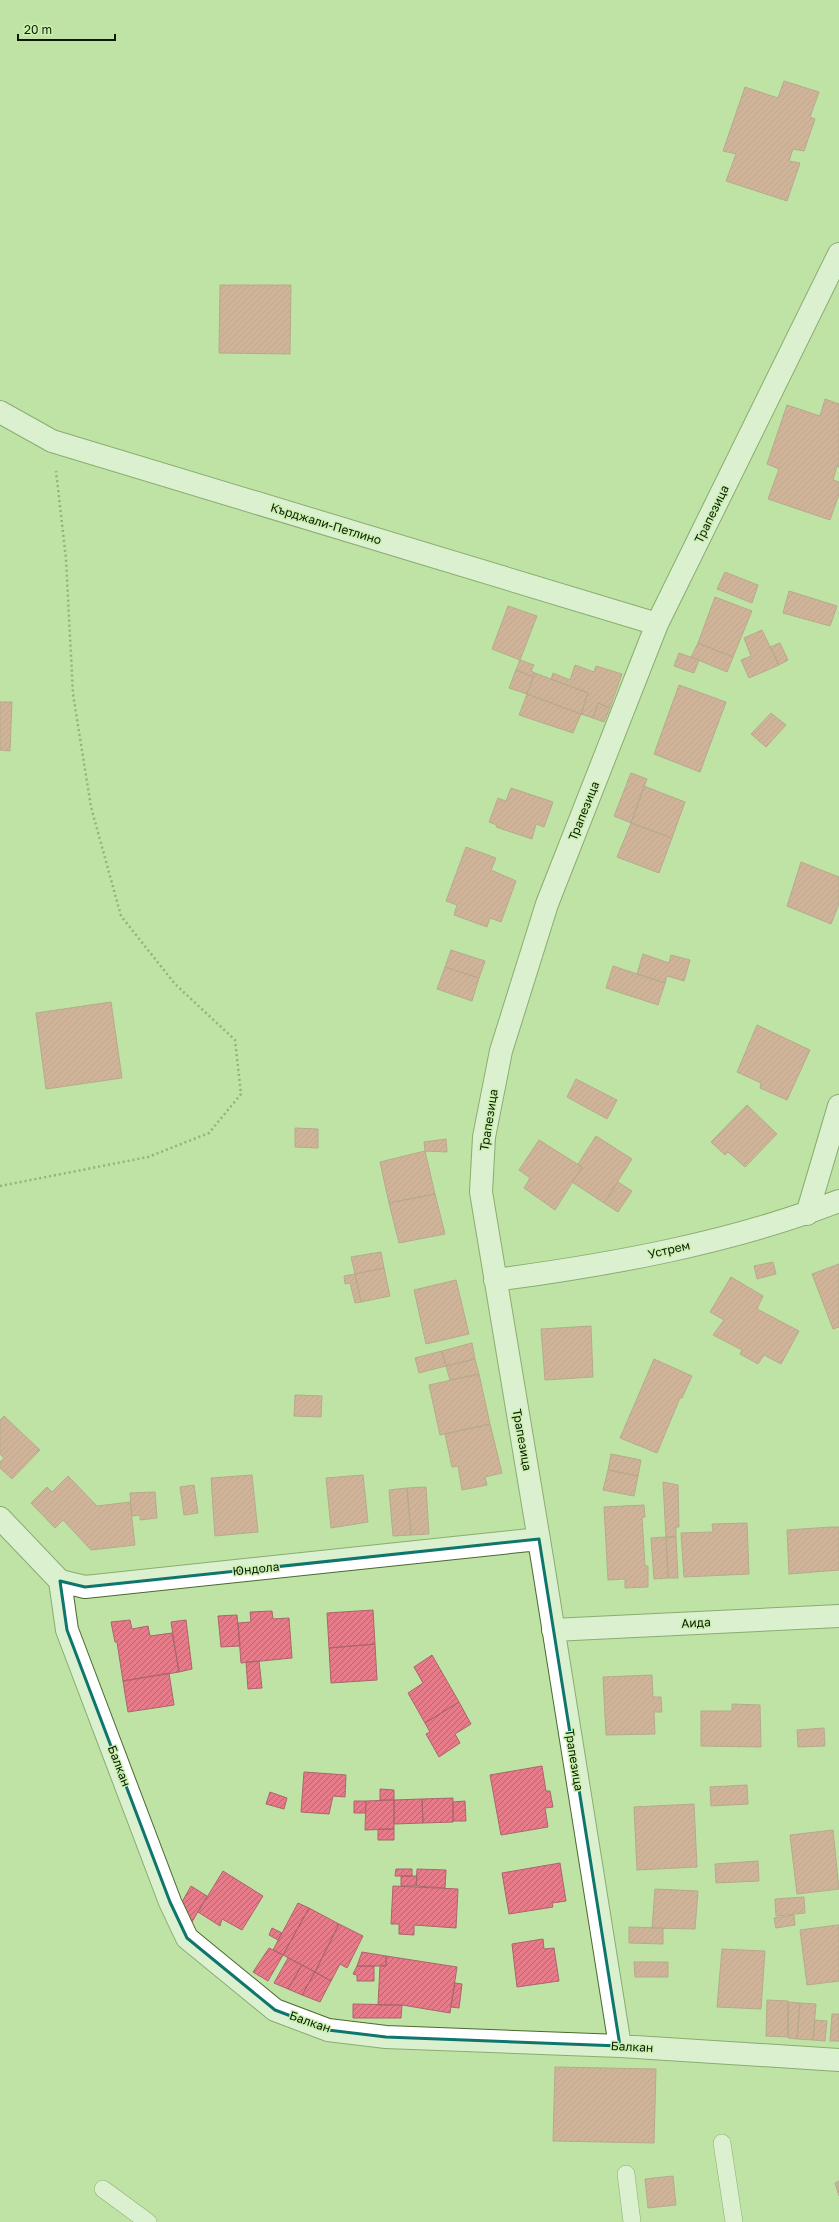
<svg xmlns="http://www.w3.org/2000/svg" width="839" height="2222" viewBox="0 0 839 2222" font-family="'Golos Text',sans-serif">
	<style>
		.building { fill: url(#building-hatch); stroke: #ac656d }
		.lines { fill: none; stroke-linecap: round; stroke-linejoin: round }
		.service-casing { stroke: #4a6a30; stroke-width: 18 }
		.minor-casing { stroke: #4a6a30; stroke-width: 24 }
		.path { stroke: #5d754d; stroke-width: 2.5; stroke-dasharray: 2 3; stroke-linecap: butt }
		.service { stroke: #fff; stroke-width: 17 }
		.minor { stroke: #fff; stroke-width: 22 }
		.marked { fill: none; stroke: #0f766e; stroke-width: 3; stroke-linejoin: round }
		.labels { text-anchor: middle; stroke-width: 3; stroke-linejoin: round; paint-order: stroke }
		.street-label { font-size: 12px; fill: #0c1903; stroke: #cbf1b1 }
	</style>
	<defs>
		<pattern id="building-hatch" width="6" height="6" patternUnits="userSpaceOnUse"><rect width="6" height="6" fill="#e67b89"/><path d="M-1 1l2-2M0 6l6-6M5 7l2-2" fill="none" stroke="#b9646e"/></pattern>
	</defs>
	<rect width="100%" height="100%" fill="#bee3a5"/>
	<path class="building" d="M784 81 819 92 810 117 815 119 804 151 793 149 789 161 800 163 787 201 726 181 736 154 723 151 745 87 778 98Z
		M220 285H291L290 354 219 353Z
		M825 399 839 404V467L837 466 833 480 839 482V494L830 520 768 499 779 469 767 464 787 405 820 416Z
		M725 572 758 585 752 603 717 589Z
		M789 591 837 606 830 626 783 613Z
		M715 597 752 611 733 657 698 643Z
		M508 606 537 616 520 660 492 649Z
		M762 630 779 665 749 678 741 660 751 656 744 638Z
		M698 643 733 657 727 672 691 657Z
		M780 643 788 660 779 665 770 647Z
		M679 653 699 660 694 673 674 666Z
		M520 660 534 665 531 671 535 673 533 677 516 670Z
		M575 665 594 672 596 666 622 674 610 708 598 703 593 718 581 714 588 693 551 679 553 673 570 680Z
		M516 670 533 677 527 694 509 688Z
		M535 673 588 693 581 714 527 694Z
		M679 685 726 702 700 772 654 754Z
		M527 694 581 714 573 733 519 715Z
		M0 702H12L10 751 0 750Z
		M598 703 610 708 604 722 593 718Z
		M771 713 786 725 766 747 751 734Z
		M631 773 647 779 631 823 614 816Z
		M644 786 685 802 672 838 631 823Z
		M511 788 553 802 544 827 536 824 532 839 496 827 497 825 489 822 498 798 506 801Z
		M631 823 672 838 659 873 617 857Z
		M466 847 496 858 491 870 516 881 501 922 490 918 487 927 454 915 457 905 446 901Z
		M801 862 839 877V904L831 924 787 906Z
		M451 950 485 961 479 978 445 967Z
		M643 954 669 963 671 955 690 960 684 981 667 976 665 983 637 974Z
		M613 966 665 983 658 1005 606 988Z
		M445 967 479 978 472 1001 437 989Z
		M111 1002 122 1078 46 1089 36 1013Z
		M757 1025 810 1050 787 1100 760 1088 761 1083 737 1072Z
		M576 1079 617 1100 607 1119 567 1097Z
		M747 1105 777 1134 745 1167 728 1152 725 1155 711 1142Z
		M295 1128 318 1129V1148L295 1147Z
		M596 1136 632 1159 604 1203 572 1182 582 1167 578 1164Z
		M446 1139 447 1152 425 1151 424 1142Z
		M539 1140 582 1167 555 1210 524 1188 530 1178 519 1170Z
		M425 1151 435 1194 389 1203 380 1162Z
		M618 1182 632 1191 618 1212 604 1203Z
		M435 1194 445 1234 399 1243 389 1203Z
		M381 1252 384 1268 355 1274 351 1257Z
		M773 1262 776 1274 757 1279 754 1266Z
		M839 1264V1327L833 1329 812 1274Z
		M384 1268 390 1296 361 1302 355 1274Z
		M355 1274 361 1302 355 1303 350 1283 345 1284 344 1276Z
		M731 1277 763 1296 757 1309 799 1331 781 1364 764 1355 758 1364 740 1354 742 1350 713 1335 724 1320 710 1312Z
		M456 1280 469 1334 426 1344 414 1290Z
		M591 1326 593 1377 545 1380 541 1329Z
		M472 1343 475 1359 446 1366 442 1351Z
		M442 1351 446 1366 419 1373 415 1358Z
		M475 1359 479 1374 450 1380 446 1366Z
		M654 1359 692 1376 682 1398H680L657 1453 620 1438Z
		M479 1374 490 1424 440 1435 429 1385Z
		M295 1395 322 1396 321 1417 294 1416Z
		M4 1416 40 1450 12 1479 0 1468V1462L4 1458 0 1454V1420Z
		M490 1424 502 1473 485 1477 487 1485 462 1490 458 1466 452 1467 445 1434Z
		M611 1454 641 1460 638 1476 608 1470Z
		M608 1470 638 1476 634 1496 603 1490Z
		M252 1475 258 1532 215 1536 211 1478Z
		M363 1475 368 1522 331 1528 326 1478Z
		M68 1476 97 1506 130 1502 135 1545 91 1550 63 1520 55 1528 31 1503 47 1487 52 1492Z
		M663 1482 678 1485 679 1527H676V1537H666Z
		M194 1485 198 1513 184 1515 180 1487Z
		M426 1487 429 1534 411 1535 407 1488Z
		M407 1488 411 1535 393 1536 389 1490Z
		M155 1492 157 1518 140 1520V1515L132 1516 130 1493Z
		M644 1505 645 1517H642L645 1566H648V1587L625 1588V1579L608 1580 604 1507Z
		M747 1523 749 1574 684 1577 681 1533 713 1532 712 1524Z
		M831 1527H839V1570L789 1574 787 1530Z
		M666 1537H676L678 1578H668Z
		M666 1537 668 1578 654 1579 651 1538Z
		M373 1610 375 1644 329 1648 327 1613Z
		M272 1611 273 1619 289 1618 292 1658 241 1663 238 1623 251 1622 250 1612Z
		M237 1615 240 1646 221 1647 218 1616Z
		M130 1620 132 1629 148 1626 150 1636 172 1633 179 1672 123 1681 117 1642H115L111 1622Z
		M186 1620 192 1669 179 1672 171 1622Z
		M375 1644 377 1680 331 1683 329 1648Z
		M432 1655 459 1702 425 1723 408 1693 423 1683 414 1667Z
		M259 1661 262 1688 248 1689 246 1662Z
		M169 1673 174 1705 128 1712 123 1681Z
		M652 1675 653 1697H661L662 1712H654L655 1734 606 1735 603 1677Z
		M459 1702 471 1724 455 1734 460 1743 439 1757 426 1734 430 1732 425 1723Z
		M732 1704 760 1705 761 1747 701 1746V1711H732Z
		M824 1728 825 1746 798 1747 797 1730Z
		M542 1766 546 1791H550L553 1807 545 1808 548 1827 501 1835 490 1775Z
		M304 1772 346 1775 345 1797 333 1796 329 1814 301 1812Z
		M747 1785 748 1804 711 1806 710 1787Z
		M380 1789 394 1790V1800H380Z
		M270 1792 287 1798 284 1809 266 1804Z
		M453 1798V1822L423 1823 422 1799Z
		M422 1799 423 1823 394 1824V1800Z
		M394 1800V1829L365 1830 366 1801Z
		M354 1801H366L365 1813H354Z
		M465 1801 466 1821H453V1802Z
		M694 1804 697 1867 637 1870 634 1807Z
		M378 1829H394V1840H378Z
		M833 1830 839 1889 797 1894 790 1835Z
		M758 1861 759 1881 716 1883 715 1864Z
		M560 1863 566 1901 552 1903 553 1907 509 1914 502 1873Z
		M396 1869H412V1876H395Z
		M417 1869 446 1870 445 1888 416 1886Z
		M223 1871 263 1896 242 1930 222 1919 220 1926 198 1912Z
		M401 1876H417L416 1886H401Z
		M191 1886 207 1896 192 1922 177 1911Z
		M393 1886 458 1889 456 1928 414 1925V1935L399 1934V1924H391Z
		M655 1889 698 1891 695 1929 652 1928Z
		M804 1897 805 1913 776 1916 775 1899Z
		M298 1903 309 1908 283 1955 273 1950Z
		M309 1908 339 1924 315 1972 283 1955Z
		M794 1915 795 1925 776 1928 774 1918Z
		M339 1924 363 1936 347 1968 340 1964 331 1981 315 1972Z
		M837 1925H839V1981L807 1985 800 1930Z
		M629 1927 663 1928V1944L629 1943Z
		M272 1928 282 1933 278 1940 269 1935Z
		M543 1939 544 1949 554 1948 559 1981 517 1987 512 1944Z
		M269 1948 283 1955 268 1981 253 1972Z
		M722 1949 765 1951 761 2009 717 2007Z
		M362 1952 386 1956V1966H357Z
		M386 1956 457 1967 450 2013 402 2005H378L380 1965 386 1966Z
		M288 1958 302 1965 288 1989 274 1983Z
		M634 1962H668V1977H635Z
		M302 1965 315 1972 302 1995 288 1989Z
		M357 1966H374V1981H357V1975L353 1974Z
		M315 1972 331 1981 320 2002 302 1995Z
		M455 1983 462 1984 459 2008 451 2007Z
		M767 2000 788 2001V2037L766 2036Z
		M788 2002 800 2003 797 2039 788 2038Z
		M800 2003 816 2004 813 2040 797 2039Z
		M353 2004 402 2005 401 2018H353Z
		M832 2014H839V2041H830Z
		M815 2020 827 2021 825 2041 813 2040Z
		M555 2067 656 2069 654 2143 553 2141Z
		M673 2176 676 2205 648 2208 645 2179Z
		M839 2181V2196L835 2183Z"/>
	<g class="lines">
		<defs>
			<path id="service" d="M722 2143 734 2222
				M626 2174 632 2222
				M103 2189 148 2222"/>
			<path id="minor" d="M0 412 52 441 657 624
				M807 1214 839 1106
				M495 1280C609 1265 731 1243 839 1201
				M0 1518 60 1581 85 1587 539 1539
				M60 1581 67 1630 170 1902 187 1938 275 2010 328 2030 386 2037 620 2046 839 2060
				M553 1630 839 1616
				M620 2046 543 1564 481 1192 484 1137 501 1051 547 904 657 624 839 254"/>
		</defs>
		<use href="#service" class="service-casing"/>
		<use href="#minor" class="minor-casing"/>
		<path class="path" d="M0 1186 148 1157 209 1133 241 1094 235 1040 175 984 121 916 91 807 73 694 66 559 56 471"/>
		<use href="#service" class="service"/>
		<use href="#minor" class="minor"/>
	</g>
	<path d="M0 0H839V2222H0ZM539 1539 620 2046 386 2037 328 2030 275 2010 187 1938 170 1902 67 1630 60 1581 85 1587Z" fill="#bee3a5" fill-opacity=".55" fill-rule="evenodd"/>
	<path class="marked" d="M539 1539 620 2046 386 2037 328 2030 275 2010 187 1938 170 1902 67 1630 60 1581 85 1587Z"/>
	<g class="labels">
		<g class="street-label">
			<text transform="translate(712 514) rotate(-64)" y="4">Трапезица</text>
			<text transform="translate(326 524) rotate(17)" y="4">Кърджали-Петлино</text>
			<text transform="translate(584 811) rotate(-68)" y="4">Трапезица</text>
			<text transform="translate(489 1120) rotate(-81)" y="4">Трапезица</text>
			<text transform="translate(669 1250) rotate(-13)" y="4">Устрем</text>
			<text transform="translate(522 1440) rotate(80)" y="4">Трапезица</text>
			<text transform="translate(256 1569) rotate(-6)" y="4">Юндола</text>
			<text transform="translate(696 1623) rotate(-3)" y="4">Аида</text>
			<text transform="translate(574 1760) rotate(81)" y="4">Трапезица</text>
			<text transform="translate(119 1766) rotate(69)" y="4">Балкан</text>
			<text transform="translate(310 2022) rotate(19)" y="4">Балкан</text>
			<text transform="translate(632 2047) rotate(3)" y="4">Балкан</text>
		</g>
	</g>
	<path d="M18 34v6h97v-6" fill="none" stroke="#0c1903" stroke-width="2"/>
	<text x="24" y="34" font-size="12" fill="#0c1903" stroke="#cbf1b1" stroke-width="3" paint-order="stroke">20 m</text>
</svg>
